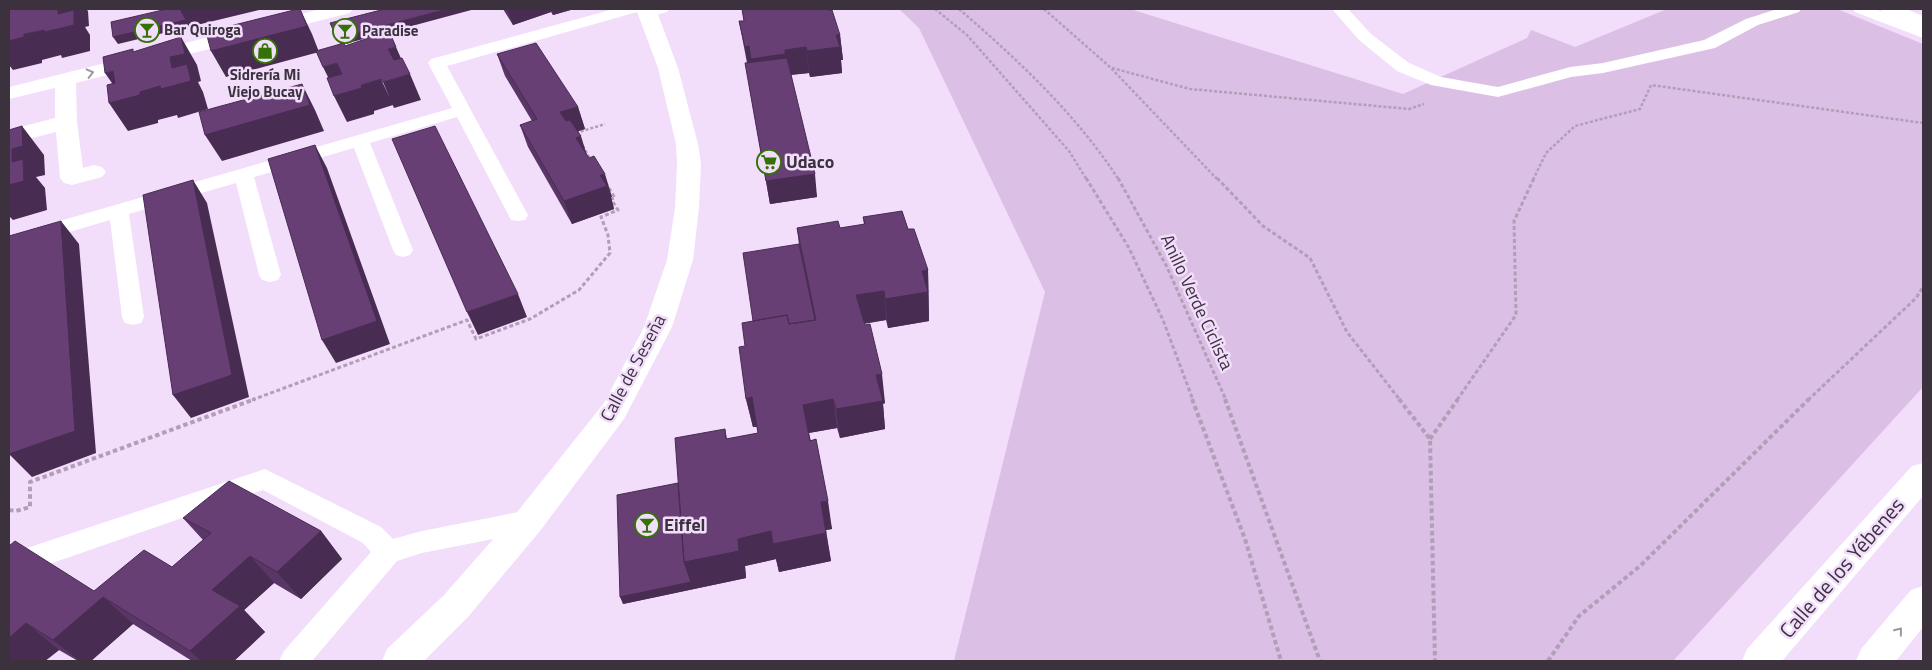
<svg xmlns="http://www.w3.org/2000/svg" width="1932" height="670" viewBox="0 0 1932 670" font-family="'Titillium Web',sans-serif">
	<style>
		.green { fill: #dbbfe5 }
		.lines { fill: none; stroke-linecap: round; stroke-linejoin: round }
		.path-far2 { stroke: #b09fb7; stroke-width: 2.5; stroke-dasharray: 3 2; stroke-linecap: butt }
		.path-far1 { stroke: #b09fb7; stroke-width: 3; stroke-dasharray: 4 2.5; stroke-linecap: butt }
		.path { stroke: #b09fb7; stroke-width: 4; stroke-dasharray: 4.5 3; stroke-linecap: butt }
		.service { fill: #fff; fill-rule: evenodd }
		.minor { fill: #fff; fill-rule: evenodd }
		.tertiary { fill: #fff; fill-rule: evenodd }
		.motorway { fill: #fff; fill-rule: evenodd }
		.wall { fill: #593665 }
		.shaded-wall { fill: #482c52 }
		.building { fill: #673f75; stroke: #482c52 }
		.oneway { stroke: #9d989e }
		.labels { text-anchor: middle; stroke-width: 5; stroke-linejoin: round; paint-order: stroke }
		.far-poi-label { font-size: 15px; font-weight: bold; fill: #3b323e; stroke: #f2ddfb; text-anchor: start }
		.poi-label { font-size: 18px; font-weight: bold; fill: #3b323e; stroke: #f2ddfb; text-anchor: start }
		.street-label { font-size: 18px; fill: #3b323e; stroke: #f2ddfb }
		.near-street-label { font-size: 21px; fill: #3b323e; stroke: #f2ddfb }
	</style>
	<rect width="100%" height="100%" fill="#f2ddfb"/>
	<path class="green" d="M899 9H1130L1403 94 1527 38 1531 30 1575 47 1667 9H1837L1923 44V387L1673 661H954L1045 292 919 28Z"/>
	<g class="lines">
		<path class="path-far2" d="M935 9 967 35 1069 151 1087 180
			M959 9C1018 60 1076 114 1119 180
			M1044 9 1110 67 1218 180
			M1112 68 1190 89 1409 109 1424 104
			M576 133 605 124
			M583 146 590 159
			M1533 180 1546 153 1575 126 1640 109 1651 85 1923 123"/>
		<path class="path-far1" d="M1086 178 1129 248 1163 320 1193 400
			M1118 178 1166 265 1226 400
			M1217 178 1263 226 1310 258 1347 332 1400 400
			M252 400 467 320 476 339 530 319 579 290 610 253 608 235 601 217 618 210 611 199 615 198 607 185
			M1457 400 1516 315 1514 221 1534 178
			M1808 400 1916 298 1923 287"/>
		<path class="path" d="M1192 399 1245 539 1281 661
			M1225 399 1320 661
			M1399 399 1430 439 1435 661
			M1430 439 1458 399
			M9 510 16 511 30 507V482L255 399
			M1548 661 1579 616 1640 566 1809 399"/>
		<path class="service" d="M614 9H639L637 12 447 66 528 215 525 220 518 221 511 220 457 117 370 143 413 250 410 255 403 257 396 255 393 250 354 148 254 177 281 275 278 280 270 282 262 280 259 275 236 183 129 214 144 317 141 323 133 325 125 323 122 317 110 220 56 236 49 234 46 229 49 224 452 108 428 63 431 59Z
			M642 9H669L667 12 648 17 642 15 640 12Z
			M1332 9H1348L1371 34 1409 63 1441 77 1498 87 1570 67 1603 63 1704 40 1746 19 1777 9H1801L1799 12 1758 25 1715 48 1603 73 1571 77 1498 97 1431 85 1397 71 1359 40Z
			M1853 9H1875L1923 27V38L1855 12Z
			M265 469 381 527 393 539 422 531 529 510 538 513 542 521 538 529 529 532 422 553 397 561 312 661H279L284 651 371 552 363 543 263 490 9 578V554Z"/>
		<path class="minor" d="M321 9H353L350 13 76 83 77 122 83 168 94 165 102 167 106 172 102 177 72 185 64 183 60 178 56 132 9 144V130L55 118V88L9 99V87Z"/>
		<path class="tertiary" d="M636 9H656L678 68 698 144 701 164 699 208 693 260 672 327 624 419 540 531 468 617 424 661H382L387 649 444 595 518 511 604 403 644 327 667 260 675 208 677 164 676 144 658 68Z
			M1923 463V496L1782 661H1742L1747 649 1912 466Z
			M1923 586V627L1896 661H1856L1861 649 1911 590Z"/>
		<path class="motorway" d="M1880 9H1906L1923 16V29L1883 13Z"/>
	</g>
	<path class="wall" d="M503 9H574L553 15 551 12 513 25Z
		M742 9 775 10 840 35 843 60H841L842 73 810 77 809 73 791 75 817 197 770 204 749 85 747 63 739 21H744Z
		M497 54 578 107 585 129 578 131 586 153 612 197H611L614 209 572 224 528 147 520 125 532 121 505 76Z
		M863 217 908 229 928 270 929 321 888 328 886 320 864 324 885 403 883 404 885 429 840 438 837 428 809 433 832 529 826 530 831 561 779 572 776 559 745 566 746 578 623 604 678 483 725 429 727 439 758 433 757 427H753L746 399 745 346 753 321 799 245 797 228H840L864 225Z
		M183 518 321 531 342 559 301 599 274 583 244 610 265 632 234 661H192L133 624 91 661H78L59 650 45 661H9V546L94 591 172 567 203 540Z"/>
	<path class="shaded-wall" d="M58 9H86L88 11 89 26 85 27 90 35V51L62 58 61 55 42 60V63L13 70 9 65V41L24 34 44 30 58 14Z
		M180 9H263L118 44 113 37Z
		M300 9 312 34 319 52 226 77 211 51Z
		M447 9H475L341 45 337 38Z
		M507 9H550L551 12 513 25Z
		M551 9H574L553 15Z
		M836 35H840L843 60H841L842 73 810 77 807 51Z
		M181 37 197 65 201 81 198 82 203 92 208 109 178 118 177 115 158 120V123L128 131 109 103 123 99 105 73 113 71 140 92 170 57Z
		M749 46 753 72H749L745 47Z
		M396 47 407 72 399 75 388 49Z
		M806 47 809 73 788 75 755 84 751 59 785 50Z
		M337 63 350 89 336 93 323 67Z
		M410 74 421 100 394 108 383 82Z
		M381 79 393 105 374 111V114L347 122 334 96 361 85Z
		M302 84 315 110 324 131 222 161 205 135Z
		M578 107 585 129 567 135 560 112Z
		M22 126 44 155 45 175 36 177 45 188 47 210 13 220 10 217H9V185L12 162V149Z
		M581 136 588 159 576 138Z
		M315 145 327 168 390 344 336 363 322 340Z
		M605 174 612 197H611L614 209 572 224 564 201 600 175Z
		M815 174 817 197 770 204 766 181Z
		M193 180 207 203 249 397 191 418 173 395Z
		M61 221 79 244 96 453 32 477 9 454Z
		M928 270 929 321 888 328 885 299 922 271Z
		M884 291 886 320 859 324 856 295Z
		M518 294 527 317 478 335 467 312Z
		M882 374 885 403 883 404 885 429 840 438 836 409 876 375Z
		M752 397 759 426 753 427 746 399Z
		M833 399 837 428 808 433 803 405Z
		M828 501 832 529 826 530 821 502Z
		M321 531 342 559 301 599 277 572Z
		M771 531 826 533 831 561 779 572 776 559 745 566 746 578 623 604 620 597 684 562 738 539Z
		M250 556 274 583 244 610 265 632 234 661H201L190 651 212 590Z
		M103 597 133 624 91 661H80L53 640Z
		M26 623 59 650 45 661H9V638Z"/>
	<path class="building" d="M9 9H58V14L74 10V25L45 32 44 30 24 34V37L9 41Z
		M167 9H180L186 20 113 37 111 22Z
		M298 9H300L307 26 211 51 206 32Z
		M385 9H447L337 38 330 23Z
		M742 9H774L775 10 781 9H828V10H832L840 35H836L840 47 807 51 806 47 785 50V54L751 59 749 46 745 47 739 21H744Z
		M389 31 396 47 388 49 394 60 402 58 410 74 383 82 381 79 361 85 362 88 334 96 327 78 342 74 337 63 323 67 316 51 344 43 345 46Z
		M181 37 185 54 170 57 172 68 187 64 191 81 161 89 160 86 140 92V95L109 103 107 85 115 83 113 71 105 73 103 57 133 49V52Z
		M536 43 578 107 560 112 566 121 570 120 581 136 576 138 589 158 594 156 605 174 600 175 607 186 564 201 520 125 537 119 497 54Z
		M787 58 815 174 766 181 745 63Z
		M302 84 310 105 205 135 199 112Z
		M22 126 23 146 12 149V162L23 159 24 181 9 185V130Z
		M435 126 518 294 467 312 392 139Z
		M315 145 377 321 322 340 268 159Z
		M193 180 232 375 173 395 143 195Z
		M902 211 908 229H914L928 270 922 271 928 292 885 299 884 291 856 295 865 325 870 324 882 374 876 375 883 401 836 409 833 399 803 405 810 441 816 439 828 501 821 502 826 533 773 544 771 531 738 539 739 551 684 562 675 438 725 429 726 439 758 433 752 397 746 399 739 347 745 346 742 323 787 315 789 324 816 320 797 228 838 221 840 228 865 224 863 217Z
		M61 221 75 431 9 454V236Z
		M799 244 815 320 789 324 787 315 753 321 743 253Z
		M229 481 321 531 277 572 250 556 212 590 240 606 190 651 103 597 53 640 26 623 9 638V546L15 541 94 591 144 550 172 567 211 533 183 518Z
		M678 483 684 562 691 582 620 597 617 495Z"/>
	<defs><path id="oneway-chevron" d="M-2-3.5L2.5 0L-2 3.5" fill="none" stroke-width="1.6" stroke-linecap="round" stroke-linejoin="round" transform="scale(1.25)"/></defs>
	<g class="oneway">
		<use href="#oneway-chevron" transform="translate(90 73) rotate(-14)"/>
		<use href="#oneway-chevron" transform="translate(1899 631) rotate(-51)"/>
	</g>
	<defs>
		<symbol id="bar-ring" viewBox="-11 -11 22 22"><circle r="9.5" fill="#f2ddfb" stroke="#347208" stroke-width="1.5"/><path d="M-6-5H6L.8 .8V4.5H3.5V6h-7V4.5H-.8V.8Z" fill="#347208"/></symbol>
		<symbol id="shop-ring" viewBox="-11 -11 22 22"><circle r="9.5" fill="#f2ddfb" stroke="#347208" stroke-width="1.5"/><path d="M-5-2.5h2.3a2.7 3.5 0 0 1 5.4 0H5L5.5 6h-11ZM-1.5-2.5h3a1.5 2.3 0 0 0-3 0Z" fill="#347208"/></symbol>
		<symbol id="supermarket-ring" viewBox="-11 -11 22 22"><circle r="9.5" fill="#f2ddfb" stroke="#347208" stroke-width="1.5"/><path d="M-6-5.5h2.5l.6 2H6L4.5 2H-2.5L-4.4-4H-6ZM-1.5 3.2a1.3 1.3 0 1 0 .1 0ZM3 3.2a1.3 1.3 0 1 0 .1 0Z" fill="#347208"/></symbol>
	</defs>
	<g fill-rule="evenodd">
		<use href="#bar-ring" x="133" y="16" width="28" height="28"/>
		<use href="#bar-ring" x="331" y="17" width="28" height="28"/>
		<use href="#shop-ring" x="251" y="37" width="28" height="28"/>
		<use href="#supermarket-ring" x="755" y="148" width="28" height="28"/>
		<use href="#bar-ring" x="633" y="511" width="28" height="28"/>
	</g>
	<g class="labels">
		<g class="far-poi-label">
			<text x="164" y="35">Bar Quiroga</text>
			<text x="362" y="36">Paradise</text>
			<text x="265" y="80" text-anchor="middle">Sidrería Mi<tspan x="265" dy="17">Viejo Bucay</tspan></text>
		</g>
		<g class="poi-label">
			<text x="786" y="168">Udaco</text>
			<text x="664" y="531">Eiffel</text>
		</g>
		<g class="street-label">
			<text transform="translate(1197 302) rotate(65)" y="6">Anillo Verde Ciclista</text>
			<text transform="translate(633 368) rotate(-62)" y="6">Calle de Seseña</text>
		</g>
		<g class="near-street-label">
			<text transform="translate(1842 568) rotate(-49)" y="7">Calle de los Yébenes</text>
		</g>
	</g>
	<rect width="1932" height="670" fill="none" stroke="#3b323e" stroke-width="20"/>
</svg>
